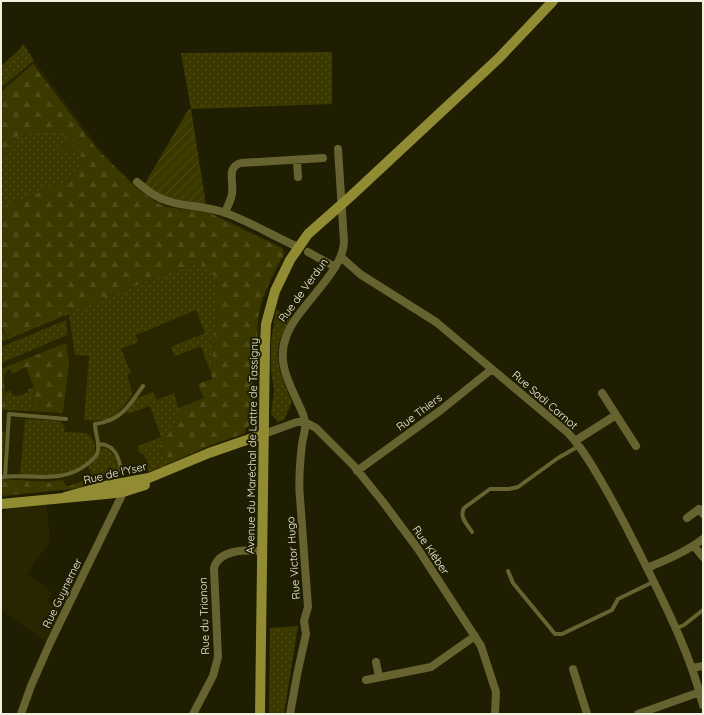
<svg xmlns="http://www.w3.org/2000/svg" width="704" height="715" viewBox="0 0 704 715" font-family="Quicksand,sans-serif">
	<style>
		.built { fill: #282500 }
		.grass { fill: url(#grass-dots) }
		.forest { fill: url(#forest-firs) }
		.garden { fill: url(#garden-furrows) }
		.pitch { fill: #3b3800 }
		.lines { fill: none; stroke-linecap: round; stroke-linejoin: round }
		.lane { stroke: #666330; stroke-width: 4 }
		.street { stroke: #666330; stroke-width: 8 }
		.secondary { stroke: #918b34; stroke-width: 10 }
		.labels { text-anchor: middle; stroke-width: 4; stroke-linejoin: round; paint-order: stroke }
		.street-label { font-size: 11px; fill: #f2f1e0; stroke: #1f1d02 }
	</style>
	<defs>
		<pattern id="grass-dots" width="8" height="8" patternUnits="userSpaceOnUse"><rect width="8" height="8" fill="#3b3800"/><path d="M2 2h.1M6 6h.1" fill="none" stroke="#4e4c19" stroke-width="1.8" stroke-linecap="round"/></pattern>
		<pattern id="forest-firs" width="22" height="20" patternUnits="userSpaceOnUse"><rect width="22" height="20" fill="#3b3800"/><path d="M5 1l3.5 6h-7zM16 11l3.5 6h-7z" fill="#4e4c19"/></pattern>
		<pattern id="garden-furrows" width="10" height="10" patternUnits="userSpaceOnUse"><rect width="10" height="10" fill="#3b3800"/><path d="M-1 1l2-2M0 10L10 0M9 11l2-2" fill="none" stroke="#4e4c19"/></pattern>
	</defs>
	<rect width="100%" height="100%" fill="#1f1d02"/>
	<path class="built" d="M34 60 99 147 118 168 141 190 210 211 281 246 286 251V254L271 282 264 300 260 317 259 366 255 372 254 385 257 419 246 430V433L209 447 147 474 145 470 90 480 81 489 1 497V88Z
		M47 504 50 542 27 574 53 593 47 601 62 611 46 642 1 610V517L7 508Z"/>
	<path class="grass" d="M23 44 34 60 1 88V66L19 50Z
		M332 52V104L191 109 181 53Z
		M44 131 63 132 81 152 79 167 66 181 1 208V156L20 134Z
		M197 262 216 276 218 301 211 373 201 346 175 356 171 347 205 333 196 310 136 335 138 342 121 349 131 373 127 374 132 392V395C115 418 113 422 84 420L89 356 75 355 69 314 1 342V333L4 332 6 336 8 335Z
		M276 310 292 317C288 325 283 332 280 340 273 363 284 381 292 402L284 420 278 422 271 414 274 390 271 371V341Z
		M66 320 67 335 1 363V347Z
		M34 387 32 411 5 410 6 392 10 390 12 395C17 396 23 395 28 392L27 390Z
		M153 392 157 400 174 393 178 408 187 405 159 447 168 464 149 472C146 464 149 456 139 452L138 446 161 437 150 406 128 414 126 411 135 399Z
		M25 419 60 421 65 427 64 432 86 433C92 437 95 441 95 449 93 464 69 474 55 475 44 476 32 475 20 475Z
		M1 430 5 432 2 470 1 471Z
		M101 447C115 450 116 461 119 473L93 478 88 467C95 461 99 455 101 447Z
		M298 626 284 714H269L270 628Z"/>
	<path class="forest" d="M33 64 96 148 135 187 157 203 167 207 210 213 279 247 282 248 284 254C273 274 261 295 258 318 257 333 258 350 257 365 249 381 254 401 256 419L245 429V433L243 434 208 446 168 464 159 447 187 405 204 398 198 384 212 379 211 373 218 301 216 277 197 262 6 336 1 325V208L66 181 79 167 81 152 63 132 44 131 20 134 1 156V92Z
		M66 343 69 363 63 413 32 411 34 387 26 367 12 374 10 369C0 374 5 385 5 393 6 399 5 404 5 410L1 409V369Z
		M92 477 93 478 89 479 80 488 1 496V479L49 482 63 480 67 487Z"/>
	<path class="garden" d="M191 109 206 205 161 196 144 185 188 110Z"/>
	<path class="pitch" d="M70 141 74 144 75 149 64 155 60 147Z"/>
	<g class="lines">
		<path class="lane" d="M98 444C115 444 119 457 121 471
			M1 477C31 473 59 485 86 465 90 462 94 459 97 454 101 445 95 434 95 424 121 421 129 406 143 386
			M5 477 9 414 66 419
			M472 532C467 524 459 517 464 508L490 489H509L518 487 558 458 579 446
			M508 571 513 583 555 634H562L612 610 618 599 653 582
			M677 628 684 625 703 610"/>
		<path class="street" d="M297 160 298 177
			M137 182C147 190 156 198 168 201 186 207 205 206 223 212 249 221 273 236 298 247
			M225 213C227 207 231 200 232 194 234 182 226 167 241 163L323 158
			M308 252 335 267
			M341 257 360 274 436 322 567 432C579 444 588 459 597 474 614 502 628 530 643 560 666 607 690 653 703 705
			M602 393 636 446
			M264 434 297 422H305L316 428 354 466 383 502 418 549 481 646 496 692 495 714
			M575 441 616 415
			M357 471 441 410 492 369
			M687 518 699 509 703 514
			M694 546 703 557
			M647 568C666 560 686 552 703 539
			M376 662 379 677
			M692 668 703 666
			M573 669 587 714
			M366 680 431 667 475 636
			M21 714 31 686 50 643 121 497 124 487
			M193 714 213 676 218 657 214 568C219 549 246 550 262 551
			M290 714 297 675 306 634 304 621 308 607 300 498C298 480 300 462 302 444 303 437 306 429 305 423 305 417 301 409 298 403 288 381 277 361 286 337 297 306 343 273 344 242L338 149
			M638 714 700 692"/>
		<path class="secondary" d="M65 497 105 486 149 478 209 453 264 434
			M1 504 106 494 123 492 145 485
			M260 714 265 344 266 324 275 291 290 260 308 234 351 196 499 58 553 1"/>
	</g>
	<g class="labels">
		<g class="street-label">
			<text transform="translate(303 290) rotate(-54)" y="4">Rue de Verdun</text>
			<text transform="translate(545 400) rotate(41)" y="4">Rue Sadi Carnot</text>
			<text transform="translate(419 412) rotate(-37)" y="4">Rue Thiers</text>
			<text transform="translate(252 446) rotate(-89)" y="4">Avenue du Maréchal de Lattre de Tassigny</text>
			<text transform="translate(115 473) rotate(-13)" y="4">Rue de l'Yser</text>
			<text transform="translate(431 550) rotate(56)" y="4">Rue Kléber</text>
			<text transform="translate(293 558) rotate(-94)" y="4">Rue Victor Hugo</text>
			<text transform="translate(62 593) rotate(-64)" y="4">Rue Guynemer</text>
			<text transform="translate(204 616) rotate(-92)" y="4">Rue du Trianon</text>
		</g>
	</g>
	<rect width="704" height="715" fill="none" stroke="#f2f1e0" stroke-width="4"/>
</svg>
